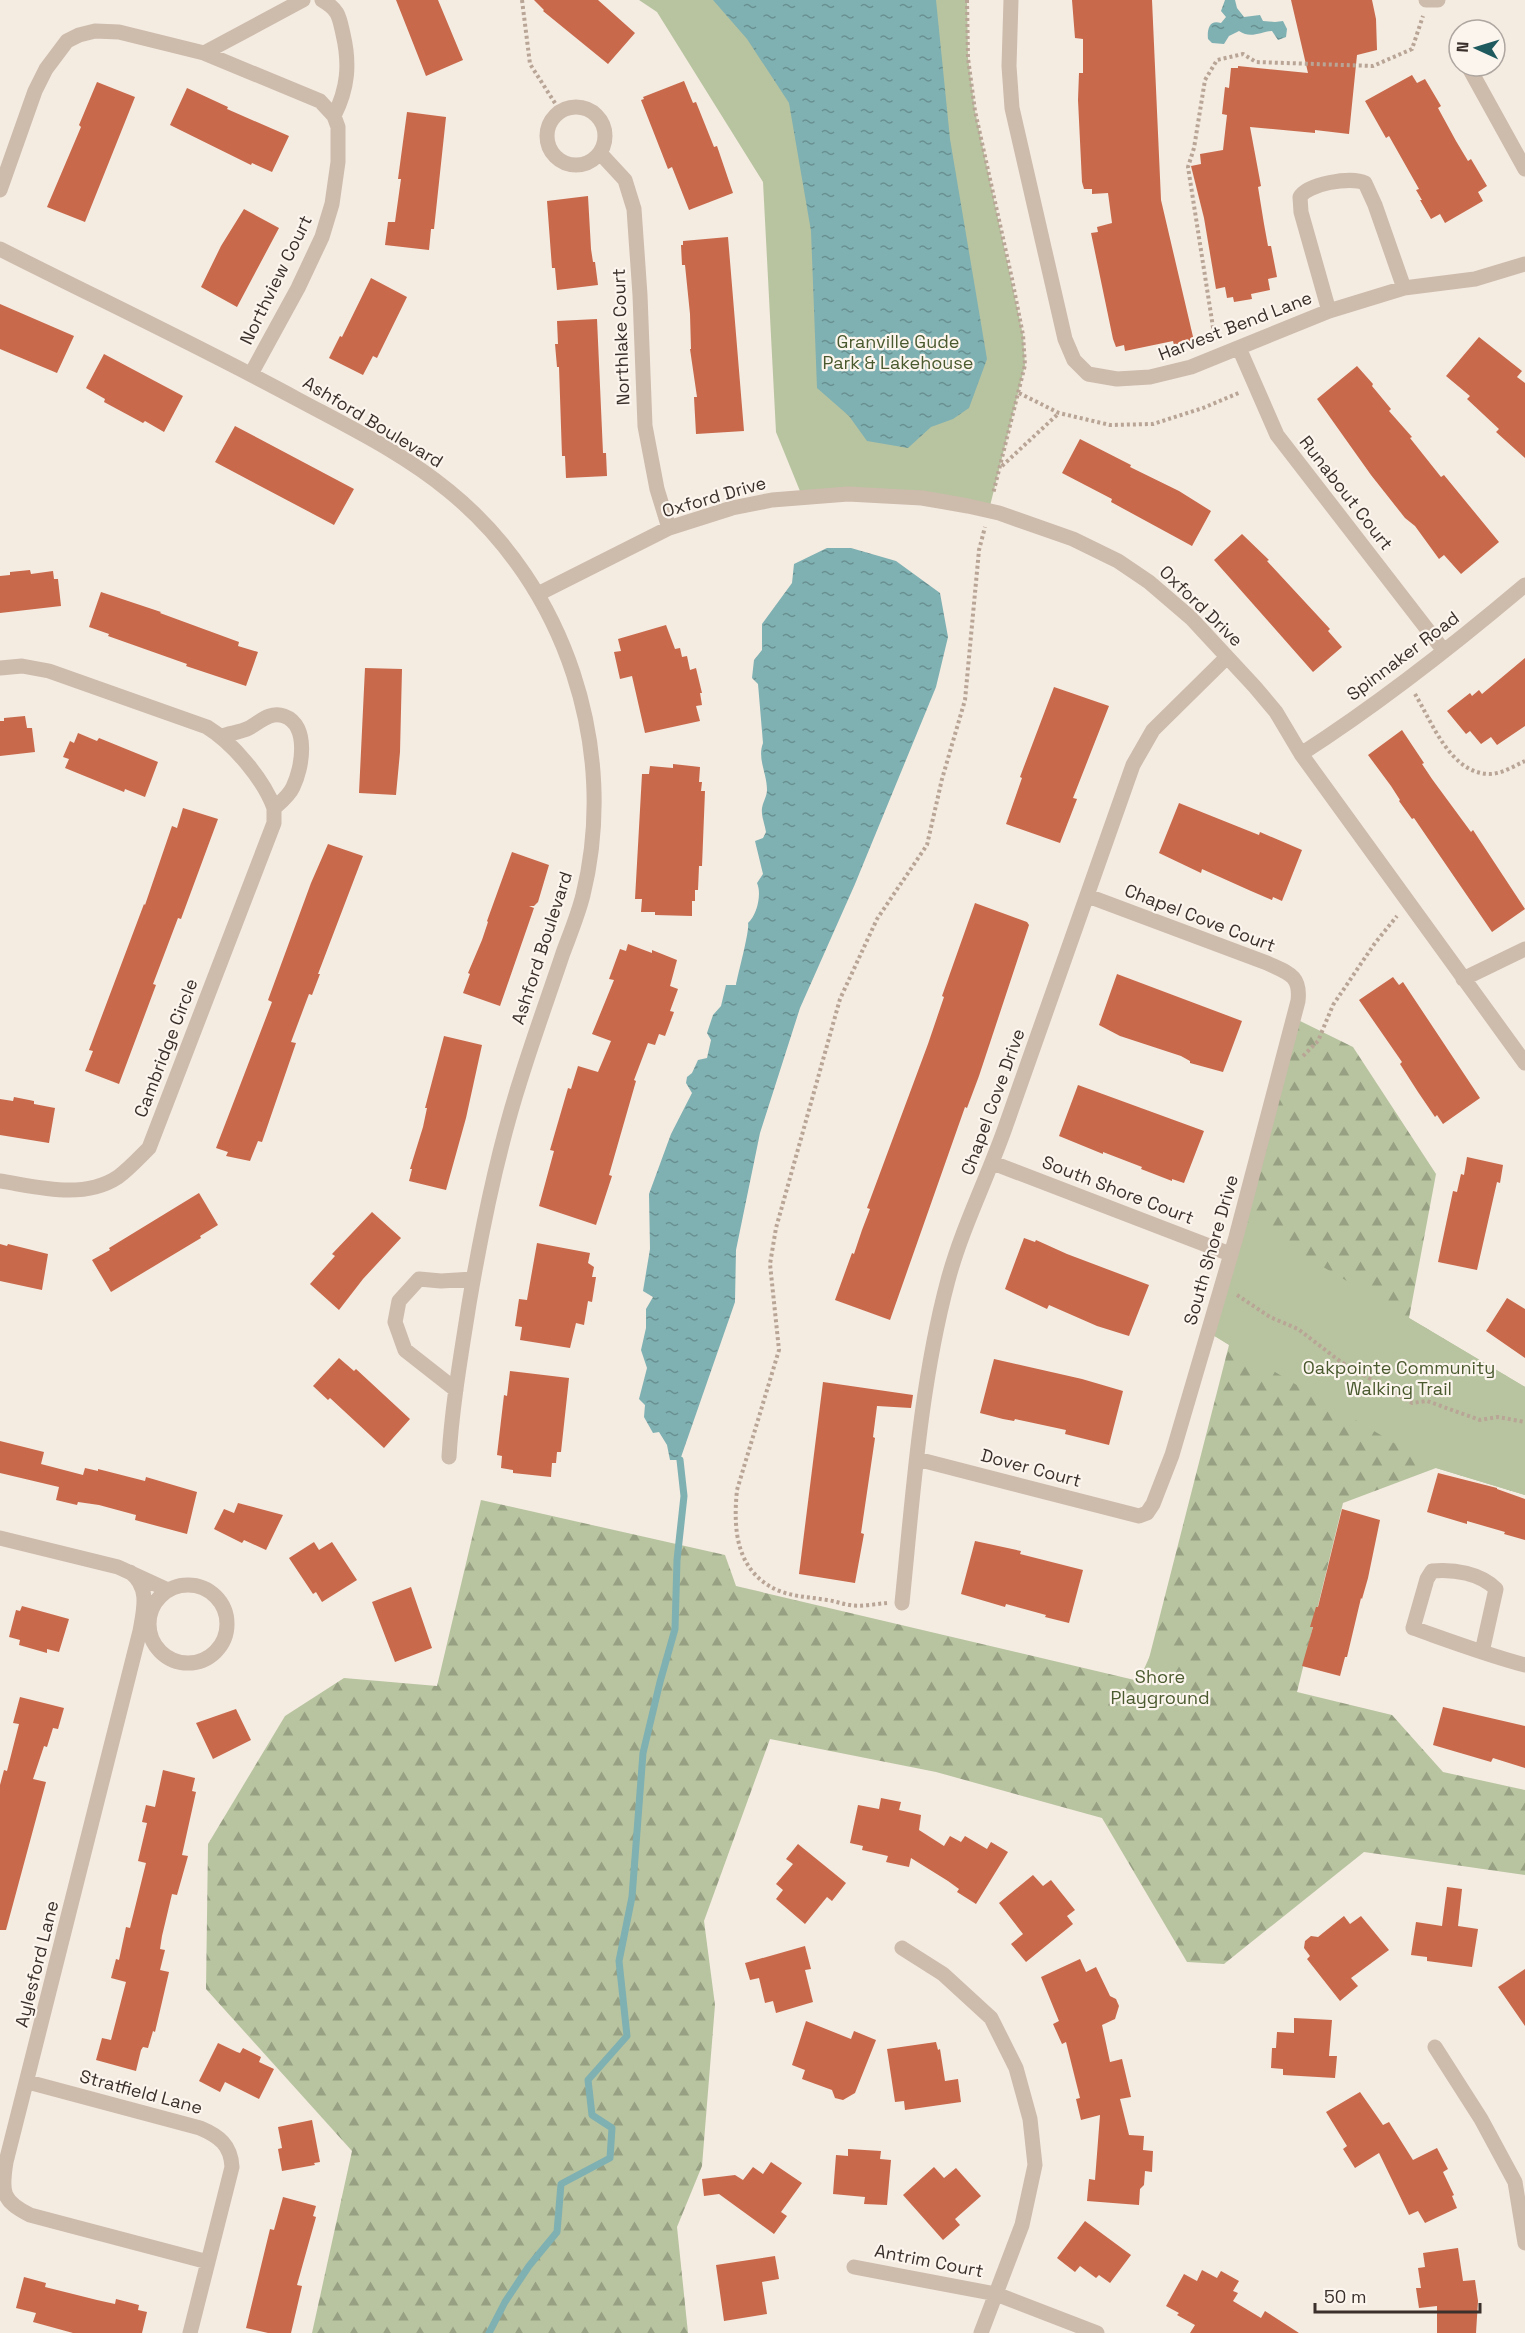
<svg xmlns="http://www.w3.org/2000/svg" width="1525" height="2333" viewBox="0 0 1525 2333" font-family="'Space Grotesk',sans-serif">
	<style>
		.forest { fill: url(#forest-firs) }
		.park { fill: #b8c4a0 }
		.water { fill: url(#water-ripples) }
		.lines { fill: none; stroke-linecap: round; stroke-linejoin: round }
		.stream { stroke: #7fb0b2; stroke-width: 7 }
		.building { fill: #c8694b }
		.path { stroke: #b9a596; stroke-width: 4; stroke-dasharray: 3 3; stroke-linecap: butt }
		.minor { stroke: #cdbbac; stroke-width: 15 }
		.labels { text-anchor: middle; stroke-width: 4.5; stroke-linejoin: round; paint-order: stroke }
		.street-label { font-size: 18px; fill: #3b302b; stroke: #fbf5ee }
		.park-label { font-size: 18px; fill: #4a5a2e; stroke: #fbf5ee }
	</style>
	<defs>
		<pattern id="forest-firs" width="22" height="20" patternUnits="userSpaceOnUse" patternTransform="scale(1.5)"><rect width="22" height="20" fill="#b8c4a0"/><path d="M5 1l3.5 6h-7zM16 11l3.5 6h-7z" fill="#97a083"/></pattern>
		<pattern id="water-ripples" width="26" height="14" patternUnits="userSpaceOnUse" patternTransform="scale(1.5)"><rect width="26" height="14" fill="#7fb0b2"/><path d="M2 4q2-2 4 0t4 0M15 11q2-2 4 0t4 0" fill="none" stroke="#699091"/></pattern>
	</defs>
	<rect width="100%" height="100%" fill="#f4ebe1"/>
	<path class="forest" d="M1294 1018 1353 1047 1436 1174 1409 1318 1525 1387V1495L1436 1468 1343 1503 1297 1692 1392 1715 1443 1772 1525 1790V1875L1364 1852 1224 1964 1187 1962 1102 1818 936 1772 770 1739 704 1921 715 2005 702 2166 677 2227 688 2333H312L352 2151 206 1989 208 1844 285 1716 344 1678 437 1686 481 1500 725 1555 736 1586 1143 1682 1229 1345 1208 1332Z"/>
	<path class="park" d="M639 0H967L968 58 975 111 1023 335 1025 365 989 510 802 496 776 432 763 182 657 12Z
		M1241 1218 1525 1387V1495L1436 1468 1208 1332Z
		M1157 1640 1185 1689 1167 1715 1140 1699V1678Z"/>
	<path class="water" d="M713 0H936L950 139 987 359 969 408 953 419 931 427 908 448 867 441 849 416 817 388 811 231 789 103 747 39Z
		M1225 0H1235L1237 8 1244 17 1260 15 1263 21 1275 22 1283 21 1287 29 1286 37 1278 40 1272 31C1259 32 1251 39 1239 31L1229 36 1224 44 1212 43 1208 39C1207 30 1209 19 1221 23L1226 17 1221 11Z
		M827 548H851L896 561 940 593 948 637 936 687 855 884 800 1008 760 1133 736 1250 735 1302 680 1460H670L667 1445 659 1432 653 1433 644 1417 645 1405 639 1399 647 1368 641 1350 646 1328V1309L653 1297 643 1291 650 1249 649 1194 671 1134 692 1093 686 1083 687 1077 692 1073 698 1060 707 1058 711 1040 707 1033 713 1015 721 1006 726 985H736C738 973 750 930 748 923 757 915 762 894 757 883L763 874 755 841 763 838 766 832C765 825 761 816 762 808 763 802 767 796 767 790 767 773 757 759 763 743L758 684 752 678 754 660 762 650V624L792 583 794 564Z"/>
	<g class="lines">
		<path class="stream" d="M489 2333 505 2302 529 2266 557 2232 561 2184 610 2158 612 2128 592 2115 588 2080 627 2036 619 1961 632 1897 643 1753 660 1682 675 1629 677 1560 684 1496 680 1460"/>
	</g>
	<path class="building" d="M396 0H438L463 60 426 76Z
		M534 0H598L635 33 608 64 543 11 544 10Z
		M1072 0H1152L1161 200 1194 341 1174 345 1173 341 1125 351 1124 345 1116 347 1113 339 1091 233 1098 232 1097 227 1112 223 1108 193 1092 194V189H1084L1082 182 1078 100 1079 73H1083V39L1075 38Z
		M1291 0H1372L1376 19 1377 50 1357 55 1349 134 1315 130V133L1250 127 1261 186 1258 187 1264 224 1268 246H1271L1277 277 1268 279 1270 290 1251 294 1252 299 1234 302 1233 297 1227 298 1225 287 1216 289 1204 218 1191 166 1201 164 1200 154 1223 150 1227 115 1222 114 1225 87 1229 88 1231 68H1238V66L1308 73Z
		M1412 75 1417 83 1425 79 1441 106 1438 108 1456 141 1468 161 1471 159 1487 186 1478 192 1483 201 1445 223 1440 214 1431 219 1420 200H1422L1416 190 1419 189 1389 136 1386 138 1365 101Z
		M684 81 693 103 696 102 714 147 717 146 733 193 689 210 672 167 668 169 641 100 644 99 643 97Z
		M97 82 135 97 85 222 47 207 81 127 79 125Z
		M187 88 228 107 227 109 289 136 272 172 252 163 251 165 170 125Z
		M407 112 446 117 434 229H431L429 250 385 245 388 222H395L401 179H398Z
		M588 196 591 249 593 262H595L598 285 557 290 555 268H552L547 201Z
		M244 209 279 228 237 307 201 287 221 246Z
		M728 237 744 431 696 434 694 397H697L690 349H691L690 314 685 265H682L681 245H683V241Z
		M371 278 407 297 377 358 373 356 363 375 329 358 340 336 342 337Z
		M0 304 74 336 57 373 0 349Z
		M597 319 603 453H606L607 476 566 478 565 456H562L559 367H557L555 344H558L557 321Z
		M1479 337 1522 371 1517 377 1525 383V458L1496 432 1499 429 1467 399 1470 396 1446 376Z
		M104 354 183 396 164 432 145 421 143 423 104 402 105 399 86 388Z
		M1357 366 1373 384 1372 386 1391 409 1389 411 1412 437 1410 438 1441 477 1444 475 1499 542 1461 574 1444 555 1439 559 1415 526 1405 518 1371 475 1317 399Z
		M235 426 354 489 334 525 215 462Z
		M1080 439 1131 465 1130 467 1179 491 1211 511 1192 546 1111 502 1112 499 1062 473Z
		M1242 534 1269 560 1267 561 1330 629 1328 631 1342 647 1313 672 1214 560Z
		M30 570 31 574 53 571 54 579H58L61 606 0 613V576L10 575V572Z
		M101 592 161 612 160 613 239 642 238 646 258 652 246 686 186 666 187 664 108 636 109 634 89 627Z
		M666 625 675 649 680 648 682 657 687 656 690 670 696 668 702 693H700L702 705 696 706 700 721 645 733 632 676 620 679 614 652 621 651 618 639Z
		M1525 658V726L1497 745 1491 737 1481 744 1470 731 1466 734 1447 711 1470 693 1472 696 1479 690 1482 694Z
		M365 668 402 669 400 752 396 795 359 793Z
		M1054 687 1109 706 1073 798 1077 799 1060 843 1006 824 1022 778 1020 777Z
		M25 716 27 728H32L35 752 0 756V721H4V718Z
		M1402 730 1424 763 1422 764 1432 779 1471 832 1473 830 1525 909 1492 932 1414 818 1412 819 1399 801 1400 800 1391 786 1368 755Z
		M78 733 97 741 99 738 158 762 145 797 125 789 124 792 65 768 69 759 63 757 70 741 74 743Z
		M673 764 700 767 699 782H702L701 791H705L702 866H699L698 890H695V901H692V916L655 915V912H641L642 899H635L642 774H649L650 766 673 768Z
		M1179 803 1259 835 1260 832 1302 850 1282 901 1273 897 1272 900 1251 891 1202 869 1201 873 1159 853Z
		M183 808 218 819 181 919 178 918 153 984 156 985 119 1084 85 1071 93 1051 89 1050 144 904 145 905 172 826 177 828Z
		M328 844 363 856 318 974H320L312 995 309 994 291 1042 296 1043 262 1142 258 1141 250 1161 226 1156 228 1152 216 1148 272 1002 268 1000 311 883Z
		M512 852 549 865 538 902 534 906H529L534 908 500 1006 463 993 470 974 468 973 482 940 488 922 487 921Z
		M975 903 1027 922 1029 925 979 1076 967 1108 965 1107 890 1320 835 1300 852 1253 854 1254 862 1230 870 1209 867 1208 928 1044 944 997 942 996Z
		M628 944 652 953V950L677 960 670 986 678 989 670 1011 674 1012 665 1036 659 1034 655 1045 648 1043 634 1080 636 1081 609 1175 612 1176 596 1225 539 1206 554 1151 550 1150 568 1088 571 1089 578 1066 598 1072 611 1041 592 1034 614 980 609 979 620 949 626 951Z
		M1117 974 1242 1021 1223 1072 1190 1063V1061L1181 1056 1120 1036 1099 1025Z
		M1393 977 1399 985 1403 982 1480 1098 1443 1124 1437 1115 1435 1117 1418 1092 1400 1064 1402 1062 1359 1000Z
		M444 1036 482 1045 466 1118 446 1190 409 1181 412 1169H410L423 1127 427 1108H425Z
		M1078 1085 1204 1131 1184 1183 1172 1179V1181L1141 1169 1142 1167 1103 1152V1154L1059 1136Z
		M14 1097 34 1101V1104L55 1108 49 1143 0 1135V1099L13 1101Z
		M1467 1157 1503 1165 1500 1183 1497 1182 1477 1270 1438 1262 1453 1191 1457 1192 1461 1174 1464 1175Z
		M199 1193 218 1225 200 1236 201 1238 111 1292 92 1260 110 1250 109 1248Z
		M372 1212 401 1238 363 1279 339 1310 310 1284 335 1256 332 1254Z
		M1024 1238 1035 1242 1036 1240 1067 1254 1149 1285 1129 1336 1097 1326 1049 1305 1047 1309 1005 1289Z
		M537 1243 590 1253 588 1263 594 1267 592 1277H596L592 1302 588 1301 584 1325 576 1323 570 1348 520 1340 522 1327 515 1326 519 1299 527 1300Z
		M0 1244 7 1246 8 1244 48 1254 42 1290 0 1281Z
		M1507 1298 1525 1309V1358L1486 1331Z
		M339 1358 354 1371 356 1369 410 1419 384 1448 330 1398 328 1400 313 1386Z
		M994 1359 1082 1379 1123 1391 1109 1445 1065 1434 1066 1430 1015 1419 1014 1421 1003 1419 980 1413Z
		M510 1371 569 1378 561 1452H557L556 1463H552L551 1477 513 1473V1470L501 1468 502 1456 497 1455 504 1395 507 1396Z
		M823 1382 913 1395 911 1408 877 1406 873 1437 875 1438 861 1533 864 1534 855 1583 799 1574Z
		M0 1441 44 1452 41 1464 83 1475 85 1468 98 1471V1469L145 1481 146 1477 197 1492 187 1534 135 1520 136 1515 99 1505 78 1502 77 1505 56 1500 59 1487 0 1473Z
		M1438 1473 1497 1488V1489L1525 1499V1540L1504 1534 1505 1532 1467 1521V1524L1427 1512Z
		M238 1503 283 1515 266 1550 244 1540 242 1543 214 1529 224 1509 234 1513Z
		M1342 1509 1380 1520 1368 1578 1362 1599 1361 1598 1347 1657H1345L1340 1676 1302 1666 1313 1627H1310L1316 1607H1318Z
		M975 1541 1021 1551 1020 1554 1083 1570 1069 1623 1045 1617 1046 1615 1006 1604 1005 1607 961 1594Z
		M314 1542 319 1550 332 1542 357 1580 322 1602 316 1592 313 1594 289 1558Z
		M411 1587 432 1648 395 1662 372 1602Z
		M22 1606 69 1619 59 1652 47 1649V1653L19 1645 20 1640 9 1637 16 1610 20 1611Z
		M20 1697 64 1708 58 1729 53 1728 47 1747 44 1746 33 1779 46 1782 6 1930H0V1785L4 1770 7 1771 19 1724 13 1723Z
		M1443 1707 1525 1726V1768L1493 1758 1491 1762 1433 1745Z
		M236 1709 251 1740 213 1759 196 1723Z
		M163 1770 195 1778 192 1791 196 1792 182 1855 188 1856 177 1895 172 1894 162 1936 160 1949 165 1950 160 1970 169 1972 155 2032 153 2031 148 2048 143 2047 141 2050 136 2071 96 2060 102 2038 111 2040 126 1982 111 1978 116 1959 119 1960 126 1927 130 1928 146 1863 138 1861 147 1823 142 1822 146 1805 155 1807Z
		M881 1798 901 1802 899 1810 921 1815 919 1830 944 1846 950 1836 961 1842 965 1836 987 1849 991 1842 1008 1852 976 1904 957 1892 959 1889 948 1881 911 1858 909 1867 886 1862 888 1856 862 1850 863 1846 850 1843 858 1805 879 1809Z
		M798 1844 846 1883 832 1901 827 1897 805 1924 776 1899 783 1890 776 1884 793 1864 786 1859Z
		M1033 1875 1043 1886 1051 1880 1075 1910 1067 1916 1073 1924 1026 1962 1011 1944 1023 1934 999 1903Z
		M1447 1887 1462 1889 1458 1926 1478 1929 1472 1967 1427 1961V1957L1411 1955 1416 1922 1442 1926Z
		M1344 1916 1350 1924 1361 1916 1389 1950 1351 1978 1358 1986 1340 2001 1307 1959 1310 1956 1304 1948 1305 1941 1311 1936 1318 1937Z
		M805 1946 811 1969 805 1970 813 2002 776 2013 773 2001 765 2003 759 1978 750 1980 745 1963Z
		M1080 1959 1086 1972 1096 1967 1110 1996 1116 1999 1119 2006 1115 2019 1102 2025 1110 2062 1122 2059 1131 2097 1120 2099 1129 2135 1144 2136 1143 2150 1153 2151 1152 2172 1145 2171 1144 2185 1140 2189 1139 2205 1087 2201 1089 2179 1095 2180 1100 2115 1081 2120 1076 2099 1080 2098 1066 2042 1062 2044 1053 2024 1059 2021 1041 1977Z
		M1525 1969V2026L1498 1987Z
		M1294 2018 1332 2020 1329 2056H1337L1335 2078 1283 2075V2069L1271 2068 1272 2048H1276L1277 2032 1294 2033Z
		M806 2021 851 2039 854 2031 876 2040 855 2093 843 2100 835 2098 832 2090 802 2079 805 2070 792 2065Z
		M936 2042 938 2050 940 2049 945 2081 958 2079 961 2102 905 2110 904 2101 895 2102 887 2049Z
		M218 2043 237 2052 240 2053 243 2048 261 2057 259 2062 274 2069 259 2099 225 2082 220 2092 199 2081Z
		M1360 2092 1383 2125 1389 2122 1413 2160 1437 2148 1448 2169 1443 2172 1454 2195 1452 2196 1457 2208 1425 2223 1418 2211 1409 2215 1379 2153 1355 2168 1343 2149 1347 2146 1326 2112Z
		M312 2120 320 2162 314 2163 315 2165 282 2171 278 2149 282 2148 278 2127Z
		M848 2149 881 2151 880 2159 891 2160 887 2205 864 2204 865 2197 833 2194 836 2155 848 2156Z
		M771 2162 802 2183 781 2212 787 2216 774 2234 719 2194 704 2196 702 2179 735 2175 743 2180 753 2167 763 2174Z
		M934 2167 944 2178 956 2168 981 2196 955 2219 960 2225 943 2240 903 2195Z
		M283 2197 316 2206 313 2216 316 2217 297 2285 302 2286 291 2333H268L246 2328 270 2229 274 2230Z
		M1085 2221 1131 2255 1110 2283 1099 2275 1096 2278 1080 2266 1075 2272 1057 2258Z
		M1458 2248 1463 2281 1475 2280 1478 2301 1476 2333H1437V2306L1419 2308 1416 2288H1421L1418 2268 1425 2267 1423 2253Z
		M775 2256 779 2279 762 2282 767 2314 724 2321 716 2265Z
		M1202 2270 1217 2278 1221 2271 1239 2281 1233 2291 1238 2293 1233 2301 1261 2318 1265 2311 1299 2333H1190L1195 2325 1177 2315 1179 2313 1166 2306 1184 2274 1197 2281Z
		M24 2277 46 2283 45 2287 97 2300 115 2304 116 2299 139 2305 138 2310 147 2312 142 2333H73L33 2322 36 2313 16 2308Z"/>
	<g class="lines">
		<path class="path" d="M522 0 530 64 560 111
			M967 0 968 58 975 111 1012 279 1023 335 1025 365 993 494
			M1215 340 1188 167 1194 148 1205 80 1217 60 1243 54 1256 62 1373 66 1412 49 1423 16
			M1019 393 1059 413 1110 425 1153 424 1203 408 1241 392
			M1002 466 1059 413
			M1415 694C1432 722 1450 773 1489 774 1502 774 1514 766 1525 761
			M1303 1056 1318 1041 1333 1005 1375 943 1397 916
			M1237 1295 1270 1317 1298 1329 1341 1362 1412 1403 1427 1401 1480 1420 1498 1417 1525 1422
			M887 1603C875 1604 861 1607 850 1605 842 1604 835 1601 827 1600 810 1597 793 1597 777 1590 736 1571 733 1530 737 1490L779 1350 770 1264 776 1228 840 999 877 919 927 845 942 779 965 700 979 550 985 527"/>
		<path class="minor" d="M322 0C339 10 339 16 343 34 350 64 348 88 334 116
			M1011 0 1009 66 1012 108 1065 339 1074 360 1088 374 1117 379 1150 377 1191 367 1329 311 1404 288 1475 279 1525 264
			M1426 0H1438
			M204 53 303 0
			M1468 66 1525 169
			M547 136a29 29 0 1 1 58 0a29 29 0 1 1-58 0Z
			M600 153 625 180 634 209 640 295 645 426 657 489 669 528
			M0 190 35 91 46 69 67 41 79 35 95 31 119 32 204 53 320 101 334 116 338 127V162L332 204 322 237 298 288 251 374
			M0 249C99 299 199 346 297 399 349 427 403 453 449 491 566 586 619 749 583 895 578 915 570 934 563 953 549 995 534 1036 521 1078 497 1152 482 1227 469 1304 461 1355 452 1406 449 1457
			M1329 311 1301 212 1300 197C1307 184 1351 176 1365 183L1375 205 1404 288
			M1239 348 1277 435 1444 651
			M538 594 669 528 732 508 772 500 848 494 922 498 968 506 999 513 1073 539 1118 561 1149 582 1191 618 1255 687 1276 712 1301 754 1525 1063
			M0 668 22 666 49 671 207 727C233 743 264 780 274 808
			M1301 754C1379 704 1454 645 1525 585
			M1463 979 1525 949
			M993 1163 1230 1254
			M0 1181C38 1187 83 1200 118 1177 129 1169 139 1158 149 1148L274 823V808C281 802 289 796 293 787 302 769 310 725 284 716 270 711 260 722 249 728 241 732 231 733 222 736
			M456 1390 405 1350 395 1322 399 1301 419 1279 441 1281 473 1279
			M917 1459 1139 1516 1147 1513 1153 1504 1172 1455 1236 1237 1298 1001C1301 975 1288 973 1267 963L1088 896
			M0 1538 118 1567 168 1590
			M130 1572C150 1587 144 1609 140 1631L6 2162C1 2192 2 2201 30 2215L208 2262
			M149 1624a39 39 0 1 1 78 0a39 39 0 1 1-78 0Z
			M902 1603C913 1495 920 1385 948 1280 962 1228 987 1179 1005 1128 1048 1007 1091 886 1133 765L1153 730 1227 657
			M1482 1652 1496 1589C1480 1573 1454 1569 1432 1571L1427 1579 1413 1628C1450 1641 1487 1655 1525 1665
			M902 1948 943 1974 991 2018 1016 2068 1030 2119 1035 2165 1022 2225 981 2333
			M1435 2047 1481 2119 1515 2182 1525 2243
			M28 2082 200 2128C219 2136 231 2145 232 2167L190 2333
			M854 2267 996 2294 1097 2333"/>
	</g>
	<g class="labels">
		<g class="street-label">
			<text transform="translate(276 280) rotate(-64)" y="6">Northview Court</text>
			<text transform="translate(1235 326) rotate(-21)" y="6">Harvest Bend Lane</text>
			<text transform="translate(621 337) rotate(-92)" y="6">Northlake Court</text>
			<text transform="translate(373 422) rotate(31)" y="6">Ashford Boulevard</text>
			<text transform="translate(1346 493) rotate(52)" y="6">Runabout Court</text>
			<text transform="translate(714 497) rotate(-16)" y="6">Oxford Drive</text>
			<text transform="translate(1201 606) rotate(44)" y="6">Oxford Drive</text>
			<text transform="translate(1403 656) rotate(-37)" y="6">Spinnaker Road</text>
			<text transform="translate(1200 918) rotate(21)" y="6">Chapel Cove Court</text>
			<text transform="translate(542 948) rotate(-72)" y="6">Ashford Boulevard</text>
			<text transform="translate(166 1048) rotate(-69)" y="6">Cambridge Circle</text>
			<text transform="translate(993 1102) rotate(-70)" y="6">Chapel Cove Drive</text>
			<text transform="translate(1118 1190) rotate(21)" y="6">South Shore Court</text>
			<text transform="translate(1211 1250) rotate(-74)" y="6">South Shore Drive</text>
			<text transform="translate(1031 1468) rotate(15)" y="6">Dover Court</text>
			<text transform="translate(37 1964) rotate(-76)" y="6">Aylesford Lane</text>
			<text transform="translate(141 2092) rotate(15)" y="6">Stratfield Lane</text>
			<text transform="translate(929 2261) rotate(11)" y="6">Antrim Court</text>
		</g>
		<g class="park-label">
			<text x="898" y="348">Granville Gude<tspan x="898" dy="21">Park &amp; Lakehouse</tspan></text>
			<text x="1399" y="1374">Oakpointe Community<tspan x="1399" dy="21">Walking Trail</tspan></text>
			<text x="1160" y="1683">Shore<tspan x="1160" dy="21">Playground</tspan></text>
		</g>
	</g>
	<g transform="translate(1477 48) rotate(274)"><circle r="28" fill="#fbf5ee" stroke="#aea6a0" stroke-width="1.5"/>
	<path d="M0-4.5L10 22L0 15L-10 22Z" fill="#1f5a5e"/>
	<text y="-9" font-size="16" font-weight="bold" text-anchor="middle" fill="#3b302b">N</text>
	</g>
	<path d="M1315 2303v9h165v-9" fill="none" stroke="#3b302b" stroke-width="3"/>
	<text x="1324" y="2303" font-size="18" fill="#3b302b" stroke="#fbf5ee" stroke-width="4.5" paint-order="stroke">50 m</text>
</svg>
